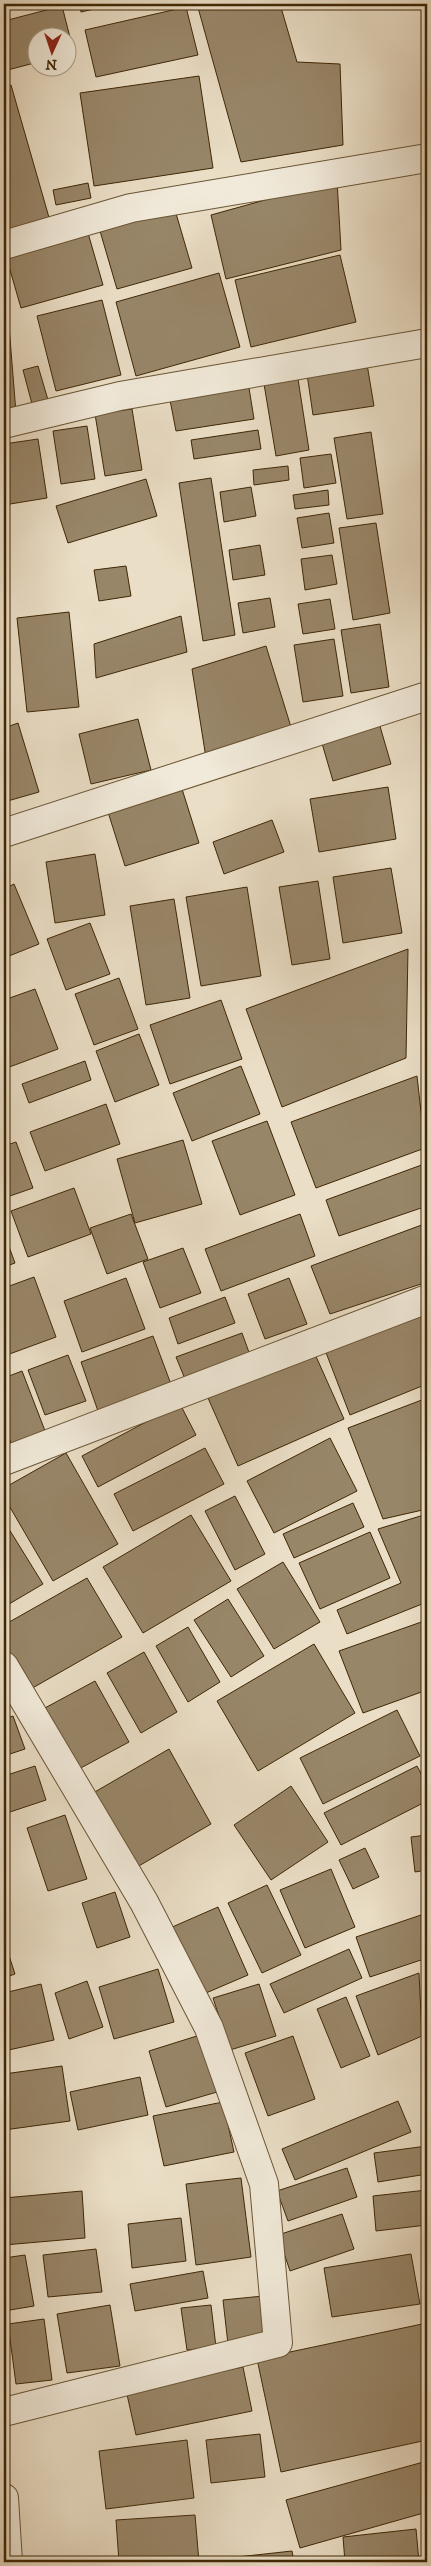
<svg xmlns="http://www.w3.org/2000/svg" width="431" height="2566" viewBox="0 0 431 2566" font-family="'IM FELL DW Pica',serif">
	<style>
		.building { fill: #988669; stroke: #3f2705 }
		.lines { fill: none; stroke-linecap: round; stroke-linejoin: round }
		.minor-casing { stroke: #6a5535; stroke-width: 30 }
		.minor { stroke: #f1eada; stroke-width: 28 }
	</style>
	<rect width="100%" height="100%" fill="#eadec6"/>
	<filter id="stains"><feTurbulence type="fractalNoise" baseFrequency=".004" numOctaves="4"/><feColorMatrix values="0 0 0 0 .2 0 0 0 0 .09 0 0 0 0 .02 0 0 0 .5 -.17"/></filter>
	<radialGradient id="worn" r=".72"><stop offset=".6" stop-color="#630" stop-opacity="0"/><stop offset="1" stop-color="#630" stop-opacity=".3"/></radialGradient>
	<path class="building" d="M79 4H116L81 12Z
		M197 4H280L297 62 340 64 343 145 241 162Z
		M62 6 74 53 68 54V38H38V62L4 71V21Z
		M186 7 198 55 96 77 85 30Z
		M199 76 213 168 94 186 80 93Z
		M11 85 50 221 4 233V87Z
		M337 180 341 250 226 279 211 215Z
		M88 183 91 198 56 205 53 190Z
		M175 210 192 268 117 289 100 231Z
		M88 233 103 285 21 308 6 256Z
		M340 255 356 322 251 347 235 280Z
		M219 273 240 347 136 376 116 302Z
		M102 300 121 375 56 391 37 316Z
		M9 326 16 413 4 414V327Z
		M367 364 374 406 313 415 307 374Z
		M38 366 48 400 32 404 23 370Z
		M298 379 309 450 276 456 264 384Z
		M249 388 254 419 176 431 170 400Z
		M132 409 142 470 105 476 95 414Z
		M87 426 95 479 61 484 53 431Z
		M258 430 261 449 194 459 191 440Z
		M371 432 383 514 347 519 334 438Z
		M38 439 47 498 4 505V444Z
		M331 454 336 483 304 488 300 458Z
		M288 466 289 480 254 485 253 470Z
		M211 478 235 635 203 641 179 483Z
		M146 479 157 516 68 543 56 506Z
		M251 487 256 516 224 522 220 492Z
		M328 490 329 505 295 509 293 495Z
		M329 513 334 543 302 548 297 518Z
		M376 523 390 613 353 620 339 528Z
		M260 545 265 575 233 580 229 550Z
		M332 555 337 584 305 590 301 559Z
		M126 566 131 596 99 601 94 570Z
		M270 598 275 627 243 633 238 603Z
		M330 599 335 629 303 634 298 604Z
		M69 612 79 707 27 712 17 618Z
		M181 616 187 652 96 678 94 644Z
		M380 624 389 687 351 693 341 630Z
		M334 639 343 696 303 702 294 645Z
		M266 646 291 727 206 758 192 669Z
		M377 716 391 764 333 781 319 733Z
		M138 719 151 770 91 784 79 734Z
		M18 723 39 792 4 802V728Z
		M388 787 396 839 319 852 310 799Z
		M182 789 199 843 125 866 108 812Z
		M272 820 284 852 224 874 213 842Z
		M95 854 105 915 55 923 46 862Z
		M391 868 402 933 343 943 333 877Z
		M318 881 330 959 292 965 279 887Z
		M14 884 39 944 4 958V889Z
		M247 887 261 976 201 986 186 897Z
		M174 899 190 998 146 1005 130 906Z
		M90 923 110 974 66 990 47 939Z
		M408 949 406 1058 282 1107 246 1009Z
		M119 978 138 1029 94 1045 75 994Z
		M35 989 58 1049 4 1069V1000Z
		M221 1000 242 1059 170 1084 150 1025Z
		M139 1034 159 1085 115 1102 96 1051Z
		M85 1061 91 1080 29 1103 22 1084Z
		M241 1066 260 1114 192 1141 173 1093Z
		M417 1076 425 1148 316 1188 291 1122Z
		M106 1104 120 1144 45 1171 30 1132Z
		M267 1121 295 1195 240 1215 212 1141Z
		M183 1140 202 1204 135 1223 117 1159Z
		M16 1142 33 1188 4 1198V1146Z
		M427 1163V1206L339 1236 326 1200Z
		M74 1188 91 1234 28 1257 11 1211Z
		M131 1214 148 1259 107 1274 90 1228Z
		M300 1214 315 1256 221 1291 205 1249Z
		M427 1223V1282L330 1314 311 1266Z
		M4 1233 15 1263 4 1267Z
		M183 1248 201 1293 160 1308 143 1262Z
		M34 1277 56 1337 4 1356V1288Z
		M126 1278 145 1329 82 1352 64 1301Z
		M289 1278 307 1324 265 1339 248 1294Z
		M225 1297 235 1323 178 1344 169 1318Z
		M427 1312V1384L350 1415 325 1350Z
		M242 1333 250 1355 185 1379 176 1357Z
		M153 1336 172 1387 99 1414 81 1362Z
		M314 1352 344 1419 238 1466 208 1398Z
		M68 1355 86 1401 45 1415 28 1370Z
		M22 1371 47 1436 13 1449 4 1424V1378Z
		M427 1398V1509L383 1519 348 1428Z
		M180 1404 196 1435 98 1487 82 1456Z
		M330 1438 357 1491 274 1533 247 1481Z
		M205 1448 224 1484 133 1531 114 1494Z
		M66 1453 118 1544 53 1581 4 1497V1488Z
		M235 1496 265 1554 235 1570 205 1511Z
		M353 1503 364 1527 294 1558 283 1534Z
		M427 1514V1602L347 1634 337 1610 401 1583 378 1529Z
		M191 1515 231 1581 143 1633 103 1567Z
		M4 1521 43 1584 4 1607Z
		M370 1532 390 1578 320 1609 299 1563Z
		M283 1562 320 1622 274 1649 237 1589Z
		M87 1578 122 1637 29 1690 4 1647V1625Z
		M228 1599 264 1656 231 1677 194 1620Z
		M427 1620V1690L363 1713 339 1651Z
		M188 1627 220 1682 188 1702 156 1646Z
		M314 1644 355 1713 258 1771 217 1701Z
		M144 1652 177 1712 141 1733 107 1673Z
		M95 1681 129 1742 77 1770 43 1709Z
		M397 1710 420 1756 323 1804 300 1758Z
		M13 1716 25 1749 4 1756V1719Z
		M169 1749 211 1824 137 1867 93 1793Z
		M35 1766 46 1800 4 1814V1776Z
		M417 1766 427 1785V1801L341 1845 324 1813Z
		M291 1786 328 1842 271 1880 234 1825Z
		M65 1815 87 1879 48 1891 27 1828Z
		M427 1835V1870L415 1872 411 1837Z
		M365 1848 379 1877 353 1889 339 1860Z
		M331 1869 355 1927 305 1948 280 1890Z
		M267 1885 301 1955 262 1973 228 1903Z
		M115 1892 130 1937 97 1948 82 1903Z
		M218 1907 248 1975 199 1996 170 1928Z
		M424 1914 427 1925V1958L370 1977 356 1937Z
		M4 1940 15 1974 4 1978Z
		M349 1949 362 1978 284 2013 270 1984Z
		M158 1969 174 2022 114 2039 99 1987Z
		M419 1973 422 2036 378 2055 356 1996Z
		M87 1981 103 2027 69 2039 55 1993Z
		M41 1984 54 2040 4 2051V1993Z
		M259 1984 276 2036 230 2050 213 1998Z
		M346 1997 370 2056 341 2068 317 2009Z
		M200 2035 217 2092 166 2107 149 2051Z
		M293 2036 315 2099 268 2116 245 2053Z
		M62 2066 70 2121 4 2130V2074Z
		M140 2077 148 2115 78 2130 70 2092Z
		M427 2091V2121L424 2092Z
		M398 2101 411 2132 295 2180 282 2149Z
		M223 2102 234 2152 164 2166 153 2116Z
		M427 2146V2174L378 2182 374 2153Z
		M347 2168 357 2197 288 2221 277 2191Z
		M241 2178 251 2257 196 2265 186 2184Z
		M427 2190V2225L376 2231 373 2196Z
		M82 2191 85 2238 4 2245V2198Z
		M342 2214 354 2249 290 2271 278 2235Z
		M181 2218 186 2261 132 2268 128 2224Z
		M96 2249 102 2292 48 2297 43 2255Z
		M411 2254 420 2304 332 2317 324 2268Z
		M25 2255 34 2306 4 2311V2258Z
		M203 2271 208 2298 135 2311 130 2284Z
		M263 2296 269 2340 228 2344 223 2300Z
		M110 2305 120 2366 67 2373 57 2314Z
		M211 2305 216 2347 187 2350 181 2308Z
		M44 2319 52 2380 16 2384 8 2324Z
		M422 2324 427 2350V2440L281 2472 257 2359Z
		M243 2367 252 2411 136 2435 126 2390Z
		M260 2434 265 2477 211 2483 206 2440Z
		M187 2440 194 2498 106 2509 99 2451Z
		M427 2461V2512L300 2548 286 2500Z
		M195 2515 199 2562H119L116 2520Z
		M416 2529 419 2562H345L343 2537Z
		M292 2551 294 2562H220L219 2559Z"/>
	<g class="lines">
		<defs>
			<path id="minor" d="M4 245 131 208 427 158
				M4 424 120 396 427 343
				M4 833 427 696
				M4 1461 427 1299
				M4 1666 144 1902 209 2028 264 2184 278 2343 4 2412
				M4 2498 8 2562"/>
		</defs>
		<use href="#minor" class="minor-casing"/>
		<use href="#minor" class="minor"/>
	</g>
	<rect width="431" height="2566" fill="none" stroke="#eadec6" stroke-width="20"/>
	<rect x="5" y="5" width="421" height="2556" fill="none" stroke="#3f2705" stroke-width="2.5"/>
	<rect x="10" y="10" width="411" height="2546" fill="none" stroke="#3f2705"/>
	<g transform="translate(52 52) rotate(183)"><circle r="24" fill="#f1eada" stroke="#aa9c85"/>
	<path d="M0-4L9 19L0 12L-9 19Z" fill="#8f2418"/>
	<text y="-8" font-size="14" font-weight="bold" text-anchor="middle" fill="#3f2705">N</text>
	</g>
	<rect width="100%" height="100%" filter="url(#stains)"/>
	<rect width="100%" height="100%" fill="url(#worn)"/>
</svg>
